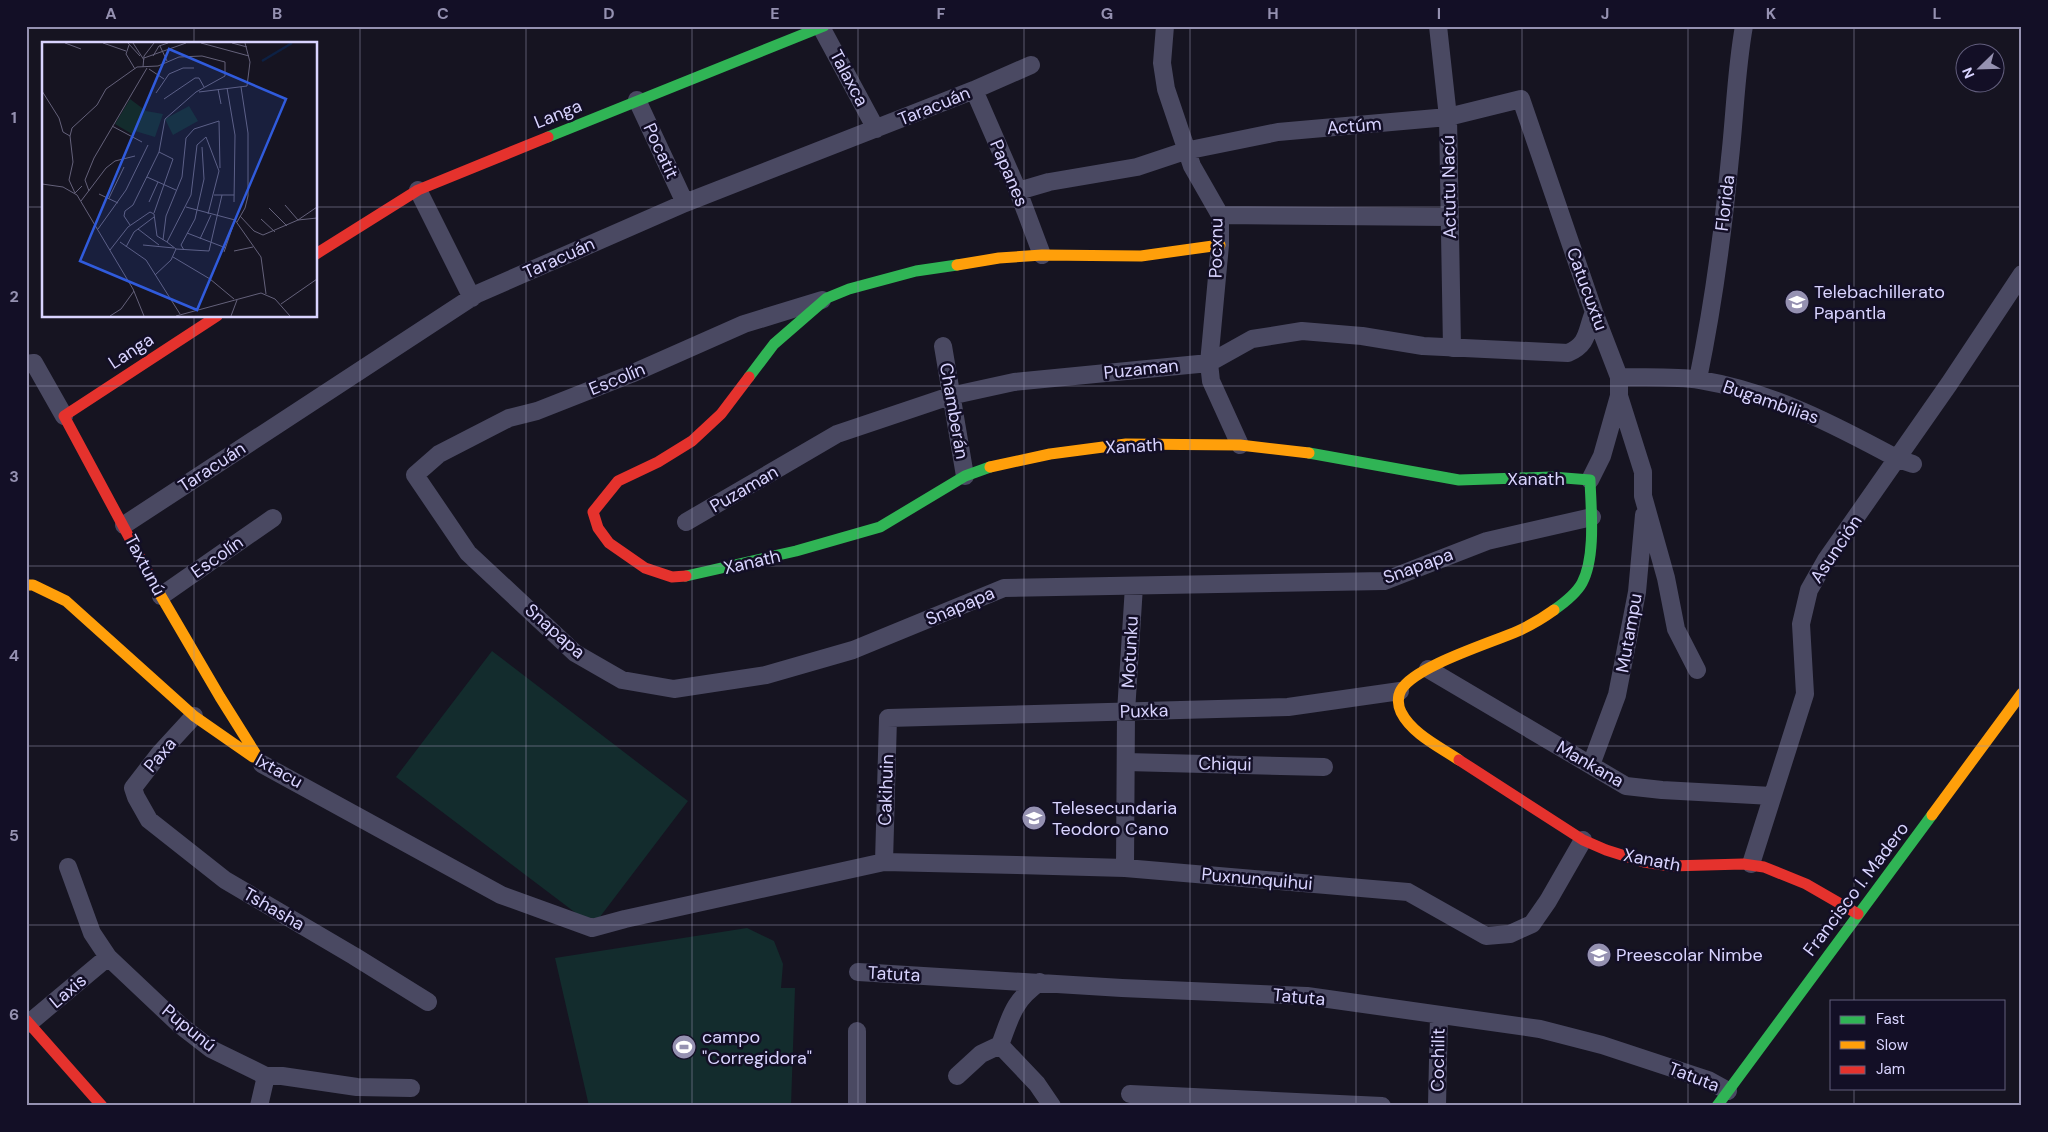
<svg xmlns="http://www.w3.org/2000/svg" width="2048" height="1132" viewBox="0 0 2048 1132" font-family="'DM Sans',sans-serif">
	<style>
		.green { fill: #132c2d }
		.lines { fill: none; stroke-linecap: round; stroke-linejoin: round }
		.street { stroke: #4a4962; stroke-width: 18 }
		.fast { stroke: #30b455; stroke-width: 11 }
		.slow { stroke: #ff9f0a; stroke-width: 11 }
		.jam { stroke: #e5322d; stroke-width: 11 }
		.grid { fill: none; stroke: #9591b1; stroke-width: 1; stroke-opacity: 0.55 }
		.labels { text-anchor: middle; stroke-width: 5; stroke-linejoin: round; paint-order: stroke }
		.street-label { font-size: 18px; fill: #d9d4ff; stroke: #130f26 }
		.poi-label { font-size: 18px; fill: #d9d4ff; stroke: #130f26; text-anchor: start }
		.inset-river { fill: none; stroke: #0d2144; stroke-width: 2.5 }
		.inset-road { fill: none; stroke: #64617a; stroke-width: 1 }
		.view { fill: #305bdc; fill-opacity: 0.15; stroke: #305bdc; stroke-width: 2.5 }
		.inset-edge { fill: none; stroke: #d9d4ff; stroke-width: 2.5 }
		.neatline { fill: none; stroke: #9591b1; stroke-width: 2 }
		.grid-label { font-size: 16px; text-anchor: middle; font-weight: bold; fill: #9591b1 }
	</style>
	<rect width="100%" height="100%" fill="#161421"/>
	<path class="green" d="M492 651 688 801 593 926 396 777Z
		M747 928 774 941 783 964 781 988H795L791 1106H589L555 958Z"/>
	<g class="lines">
		<path class="street" d="M1165 26 1162 63 1166 89 1192 166 1220 215V245L1209 363 1211 381 1240 445
			M1438 26 1448 117 1452 348
			M821 27 876 129
			M974 90 1018 191 1042 255
			M637 100 685 203
			M418 190 472 298
			M1018 191 1049 182 1137 167 1185 151 1278 132 1448 117 1521 99 1594 312 1619 377V396L1602 456 1590 480
			M1220 215 1450 217
			M822 300 744 324 631 374 537 411 509 418 439 454 415 475 468 553 575 653 622 680 674 689 766 675 853 650 1004 588 1384 581 1487 541 1592 517
			M943 346 965 476
			M26 364 34 363 64 416
			M1619 377C1646 378 1674 376 1700 380 1772 392 1835 425 1898 459L1913 464
			M1698 379C1713 306 1723 233 1730 158 1735 114 1736 70 1744 26
			M1619 396 1643 472V496L1666 578 1676 629 1697 670
			M686 522 837 434 950 396 1014 382 1209 363 1252 339 1302 331 1362 336 1423 346 1568 353C1589 344 1586 331 1594 312
			M124 525 477 294 685 203 974 90 1031 65
			M161 596 273 518
			M1428 669 1626 786 1662 790 1772 796
			M194 716 160 753 133 788 136 797 149 820 225 880 354 956 428 1002
			M1126 762 1324 767
			M262 764 501 895 592 928 625 919 884 862 1017 865 1125 868 1408 892 1486 936 1510 934 1532 924 1548 901 1583 840
			M1591 765 1617 695 1637 592 1644 515
			M884 862 888 718 1288 707 1400 691
			M1751 864 1805 694 1801 624 1809 590 1826 560 1949 384 2022 274
			M68 867 92 933 108 957 180 1025 211 1049 266 1076H282L357 1087 411 1088
			M1125 868 1126 712 1134 586
			M858 972 1122 988 1307 996 1540 1029 1602 1045 1708 1080 1728 1091
			M28 1024 108 957
			M857 1031V1106
			M1000 1045 1037 1084 1052 1106
			M1000 1045C1011 1016 1013 1001 1040 982
			M957 1076 981 1054 1000 1045
			M1130 1094 1382 1106
			M259 1106 266 1076
			M1437 1106 1439 1015"/>
		<path class="fast" d="M548 137 824 26
			M749 377 774 344 827 298 849 289 916 271 957 265
			M1309 453 1459 480 1552 477 1590 480C1591 509 1596 557 1582 583 1576 594 1564 603 1554 610
			M686 576 796 551 880 527 965 476 990 467
			M1717 1106 1932 815"/>
		<path class="slow" d="M957 265 999 258 1042 255 1141 256 1220 245
			M990 467 1050 454 1126 444 1240 445 1309 453
			M26 585H33L66 601 194 716 253 757
			M158 591 220 697 262 764
			M1459 760C1440 747 1412 734 1401 712 1398 706 1397 697 1401 690 1415 666 1491 643 1518 631 1531 625 1543 618 1554 610
			M1932 815 2022 693"/>
		<path class="jam" d="M316 254 418 190 548 137
			M686 576 672 577 645 568 609 543 598 528 593 512 618 481 658 462 692 441 721 414 749 377
			M158 591 64 416 217 316
			M1459 760 1583 840 1606 850 1644 862 1670 866 1743 864 1764 867 1806 884 1858 914
			M26 1020 102 1106"/>
	</g>
	<path class="grid" d="M194 26V44M360 26V1106M526 26V1106M692 26V1106M858 26V1106M1024 26V1106M1190 26V1106M1356 26V1106M1522 26V1106M1688 26V1106M1854 26V1001M26 207H44M316 207H2022M194 316V1106M26 386H2022M26 566H2022M26 746H2022M26 925H2022M1854 1088V1106"/>
	<defs>
		<symbol id="university-disc" viewBox="-11 -11 22 22"><circle r="9.5" fill="#9591b1" stroke="#130f26"/><path d="M0-5L7-2L0 1L-7-2ZM-4 1L0 2.5L4 1V4Q0 6-4 4Z" fill="#fff"/></symbol>
		<symbol id="school-disc" viewBox="-11 -11 22 22"><circle r="9.5" fill="#9591b1" stroke="#130f26"/><path d="M0-5L7-2L0 1L-7-2ZM-4 1L0 2.5L4 1V4Q0 6-4 4Z" fill="#fff"/></symbol>
		<symbol id="stadium-disc" viewBox="-11 -11 22 22"><circle r="9.5" fill="#9591b1" stroke="#130f26"/><path d="M0-5a6.5 5 0 1 0 0 10a6.5 5 0 1 0 0-10ZM-3.5-1.8h7v3.6h-7Z" fill="#fff"/></symbol>
	</defs>
	<g fill-rule="evenodd">
		<use href="#university-disc" x="1783" y="288" width="28" height="28"/>
		<use href="#school-disc" x="1020" y="804" width="28" height="28"/>
		<use href="#school-disc" x="1585" y="941" width="28" height="28"/>
		<use href="#stadium-disc" x="670" y="1033" width="28" height="28"/>
	</g>
	<g class="labels">
		<g class="street-label">
			<text transform="translate(849 78) rotate(62)" y="6">Talaxca</text>
			<text transform="translate(934 106) rotate(-22)" y="6">Taracuán</text>
			<text transform="translate(558 114) rotate(-22)" y="6">Langa</text>
			<text transform="translate(1354 126) rotate(-5)" y="6">Actúm</text>
			<text transform="translate(661 151) rotate(65)" y="6">Pocatit</text>
			<text transform="translate(1009 173) rotate(67)" y="6">Papanes</text>
			<text transform="translate(1449 187) rotate(-91)" y="6">Actutu Nacú</text>
			<text transform="translate(1725 203) rotate(-83)" y="6">Florida</text>
			<text transform="translate(1216 248) rotate(-89)" y="6">Pocxnu</text>
			<text transform="translate(559 258) rotate(-24)" y="6">Taracuán</text>
			<text transform="translate(1587 289) rotate(70)" y="6">Catucuxtu</text>
			<text transform="translate(131 351) rotate(-33)" y="6">Langa</text>
			<text transform="translate(1141 369) rotate(-6)" y="6">Puzaman</text>
			<text transform="translate(617 379) rotate(-22)" y="6">Escolín</text>
			<text transform="translate(1771 402) rotate(19)" y="6">Bugambilias</text>
			<text transform="translate(954 411) rotate(80)" y="6">Chamberán</text>
			<text transform="translate(1134 446) rotate(-3)" y="6">Xanath</text>
			<text transform="translate(212 467) rotate(-33)" y="6">Taracuán</text>
			<text x="1536" y="485">Xanath</text>
			<text transform="translate(744 489) rotate(-30)" y="6">Puzaman</text>
			<text transform="translate(1836 549) rotate(-56)" y="6">Asunción</text>
			<text transform="translate(217 557) rotate(-35)" y="6">Escolín</text>
			<text transform="translate(752 562) rotate(-13)" y="6">Xanath</text>
			<text transform="translate(145 565) rotate(62)" y="6">Taxtunú</text>
			<text transform="translate(1418 566) rotate(-20)" y="6">Snapapa</text>
			<text transform="translate(960 606) rotate(-23)" y="6">Snapapa</text>
			<text transform="translate(555 631) rotate(41)" y="6">Snapapa</text>
			<text transform="translate(1629 633) rotate(-80)" y="6">Mutampu</text>
			<text transform="translate(1130 652) rotate(-87)" y="6">Motunku</text>
			<text transform="translate(1144 711) rotate(-2)" y="6">Puxka</text>
			<text transform="translate(160 755) rotate(-50)" y="6">Paxa</text>
			<text transform="translate(1225 764) rotate(1)" y="6">Chiqui</text>
			<text transform="translate(1590 764) rotate(30)" y="6">Mankana</text>
			<text transform="translate(279 771) rotate(29)" y="6">Ixtacu</text>
			<text transform="translate(886 790) rotate(-88)" y="6">Cakihuin</text>
			<text transform="translate(1652 860) rotate(11)" y="6">Xanath</text>
			<text transform="translate(1257 879) rotate(5)" y="6">Puxnunquihui</text>
			<text transform="translate(1856 889) rotate(-53)" y="6">Francisco I. Madero</text>
			<text transform="translate(274 909) rotate(30)" y="6">Tshasha</text>
			<text transform="translate(894 974) rotate(3)" y="6">Tatuta</text>
			<text transform="translate(68 991) rotate(-40)" y="6">Laxis</text>
			<text transform="translate(1299 997) rotate(5)" y="6">Tatuta</text>
			<text transform="translate(189 1028) rotate(39)" y="6">Pupunú</text>
			<text transform="translate(1438 1060) rotate(-89)" y="6">Cochilit</text>
			<text transform="translate(1694 1077) rotate(21)" y="6">Tatuta</text>
		</g>
		<g class="poi-label">
			<text x="1814" y="298">Telebachillerato<tspan x="1814" dy="21">Papantla</tspan></text>
			<text x="1052" y="814">Telesecundaria<tspan x="1052" dy="21">Teodoro Cano</tspan></text>
			<text x="1616" y="961">Preescolar Nimbe</text>
			<text x="702" y="1043">campo<tspan x="702" dy="21">"Corregidora"</tspan></text>
		</g>
	</g>
	<g transform="translate(42 42)">
		<rect width="275" height="275" fill="#161421"/>
		<path d="M88 57 104 69 121 72 113 95 93 89 90 92 73 82ZM147 64 156 79 131 93 123 77Z" fill="#132c2d"/>
		<path class="inset-river" d="M220 19 250 1"/>
		<path class="inset-road" d="M23 1 39 7M61 1 84 9M86 1 98 14M91 1 102 18M159 1 207 14M190 1 205 5M87 3 84 12 93 27M118 4 125 19M111 14 117 4 126 1M102 16 144 1M101 25 102 14 112 1M107 27 122 37M185 46 193 93 192 160M176 47 179 62M0 49 17 76 21 90 28 94M157 50 205 44 208 20 203 1M114 51 127 32 141 26H152M122 57 153 36H157L162 45M70 84 100 100M105 135 134 148M0 142 21 145 35 153 91 247 102 274M40 144 33 151 27 138 31 120 28 94 30 86 55 63 64 47 95 25 116 24 137 15 160 14 183 20V34L154 50 123 77 117 110 91 163 83 169 82 174 88 183M47 149 43 138 52 116 105 26M57 152 76 161M172 153H192M67 156 82 125M39 159 64 126 73 119 93 114M107 160 116 140M243 163 256 178 275 165M144 165 193 178 219 215 224 252M227 166 245 184M112 171 131 117 117 110M198 174 212 189 221 193 256 178 275 176M219 177 233 190M195 180 203 166 206 154V91L199 45M56 187 84 148 106 103M96 187 117 203M145 191 184 206M158 197 169 173M121 198 124 174 140 135 144 96 152 87 177 79 178 126M78 200 104 218 138 272M125 200 134 207 167 209 180 153M101 203 132 206M84 205 92 190 112 175M68 208 86 185 108 170 112 172 115 194 125 200 149 153 155 103 164 95 177 129 166 172M142 208 139 203 153 177 162 137 160 105M192 209 211 205M182 210 193 178M131 215 168 237 192 257M113 233 129 218 134 207M239 262 275 237M68 274 79 267 92 249M134 274 219 251 233 257 248 274M189 274 195 258"/>
		<path class="view" d="M127 7 244 57 155 268 38 219Z"/>
		<rect width="275" height="275" class="inset-edge"/>
	</g>
	<rect width="2048" height="1132" fill="none" stroke="#130f26" stroke-width="55"/>
	<rect x="1830" y="1000" width="175" height="90" fill="#130f26" stroke="#625e7d"/>
	<rect x="1840" y="1016" width="25" height="8" fill="#30b455" stroke="#625e7d"/>
	<text x="1876" y="1024" font-size="15" fill="#d9d4ff">Fast</text>
	<rect x="1840" y="1041" width="25" height="8" fill="#ff9f0a" stroke="#625e7d"/>
	<text x="1876" y="1050" font-size="15" fill="#d9d4ff">Slow</text>
	<rect x="1840" y="1066" width="25" height="8" fill="#e5322d" stroke="#625e7d"/>
	<text x="1876" y="1074" font-size="15" fill="#d9d4ff">Jam</text>
	<g transform="translate(1980 68) rotate(247)"><circle r="24" fill="#130f26" stroke="#625e7d"/>
	<path d="M0-4L9 19L0 12L-9 19Z" fill="#9591b1"/>
	<text y="-8" font-size="14" font-weight="bold" text-anchor="middle" fill="#d9d4ff">N</text>
	</g>
	<rect x="28" y="28" width="1992" height="1076" class="neatline"/>
	<g class="grid-label">
		<text x="111" y="19">A</text>
		<text x="277" y="19">B</text>
		<text x="443" y="19">C</text>
		<text x="609" y="19">D</text>
		<text x="775" y="19">E</text>
		<text x="941" y="19">F</text>
		<text x="1107" y="19">G</text>
		<text x="1273" y="19">H</text>
		<text x="1439" y="19">I</text>
		<text x="1605" y="19">J</text>
		<text x="1771" y="19">K</text>
		<text x="1937" y="19">L</text>
		<text x="14" y="123">1</text>
		<text x="14" y="302">2</text>
		<text x="14" y="482">3</text>
		<text x="14" y="661">4</text>
		<text x="14" y="841">5</text>
		<text x="14" y="1020">6</text>
	</g>
</svg>
